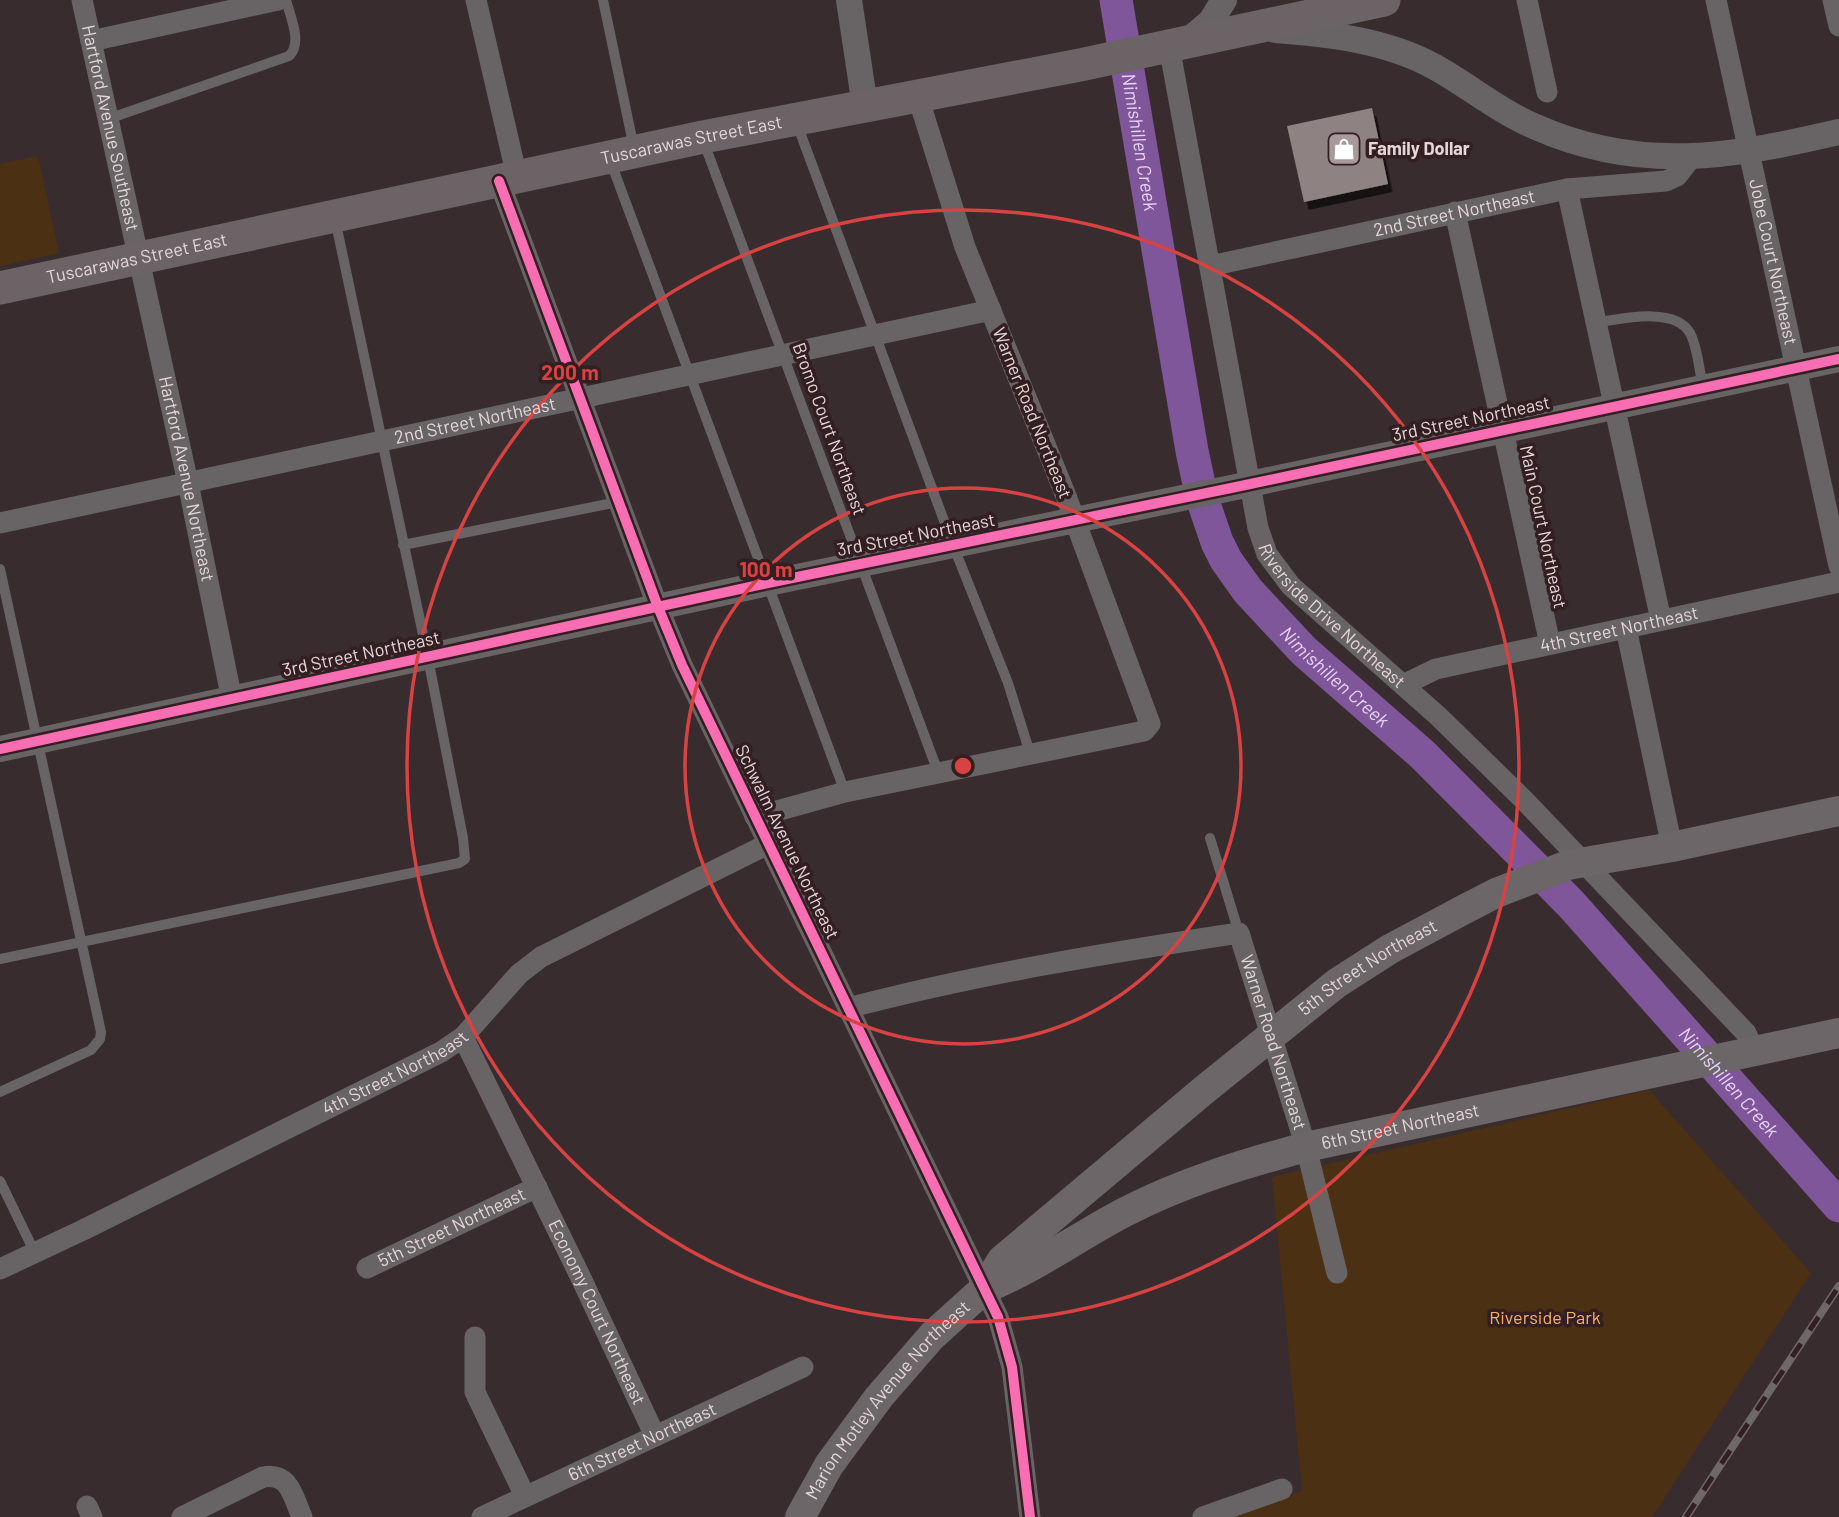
<svg xmlns="http://www.w3.org/2000/svg" width="1839" height="1517" viewBox="0 0 1839 1517" font-family="Barlow,sans-serif">
	<style>
		.green { fill: #4c3014 }
		.lines { fill: none; stroke-linecap: round; stroke-linejoin: round }
		.river { stroke: #7f5699; stroke-width: 33 }
		.building { fill: #8e8382; filter: url(#shadow) }
		.service { stroke: #686466; stroke-width: 10 }
		.minor { stroke: #686466; stroke-width: 21 }
		.tertiary { stroke: #686466; stroke-width: 26 }
		.secondary { stroke: #6c6669; stroke-width: 30 }
		.primary { stroke: #6b6366; stroke-width: 33 }
		.rail-casing { stroke: #6f686a; stroke-width: 8 }
		.rail { stroke: #331e21; stroke-width: 5; stroke-dasharray: 16; stroke-linecap: butt }
		.cycleway-casing { stroke: #331e21; stroke-width: 15 }
		.cycleway { stroke: #f96db3; stroke-width: 10 }
		.ring { fill: none; stroke: #d84242; stroke-width: 3.5 }
		.labels { text-anchor: middle; stroke-width: 7; stroke-linejoin: round; paint-order: stroke }
		.street-label { font-size: 18px; fill: #e5d6d8; stroke: #331e21 }
		.poi-label { font-size: 18px; font-weight: bold; fill: #e5d6d8; stroke: #331e21; text-anchor: start }
		.park-label { font-size: 18px; fill: #f6b069; stroke: #331e21 }
		.water-label { font-size: 19px; font-style: italic; fill: #e8d2fa; stroke: #331e21 }
		.centre { fill: #d84242; stroke: #331e21; stroke-width: 3.5 }
		.ring-label { font-size: 21px; text-anchor: middle; font-weight: bold; fill: #d84242; stroke: #331e21; stroke-width: 7; stroke-linejoin: round; paint-order: stroke }
	</style>
	<defs>
		<filter id="shadow"><feDropShadow dx="4.5" dy="8" stdDeviation="0" flood-color="#0009"/></filter>
	</defs>
	<rect width="100%" height="100%" fill="#382c2e"/>
	<path class="green" d="M38 156 59 253 0 266V164Z
		M1649 1090 1811 1273 1652 1517H1235L1302 1491 1272 1177Z"/>
	<g class="lines">
		<path class="river" id="s1" d="M1116 0 1192 451 1202 498 1217 542 1226 560 1248 591 1304 651 1423 755 1571 904 1839 1206"/>
	</g>
	<path class="building" d="M1372 108 1388 184 1304 202 1287 126Z"/>
	<g class="lines">
		<path class="service" d="M603 0 634 148
			M108 119 289 56C303 43 290 16 286 0
			M797 124 953 545 1008 683 1030 753
			M703 140 938 772
			M610 160 845 792
			M1595 323C1620 319 1675 306 1690 333 1698 348 1699 370 1703 387
			M403 545 618 502
			M0 569 101 1032 100 1039 91 1050 0 1092
			M1210 838 1239 933
			M0 959 459 863 465 859 463 838 428 658 335 219
			M0 1181 35 1253"/>
		<g class="minor">
			<path id="s2" d="M82 0 188 483 232 700"/>
			<path d="M476 0 517 177"/>
			<path d="M1527 0 1547 92"/>
			<path id="s3" d="M1716 0 1839 566"/>
			<path d="M1833 0 1839 26"/>
			<path d="M91 41 278 0"/>
			<path id="s4" d="M1169 46 1258 528 1267 554 1291 586 1438 716 1525 801 1746 1033 1754 1051"/>
			<path d="M499 181 658 607 682 665 998 1317 1012 1367 1030 1517"/>
			<path d="M1567 189 1661 620"/>
			<path d="M1455 212 1550 644"/>
			<path id="s5" d="M1210 266 1567 189 1666 181 1677 176 1691 158"/>
			<path id="s6" d="M0 523 991 310"/>
			<path d="M1626 628 1672 847"/>
			<path id="s7" d="M1403 685 1436 669 1839 582"/>
			<path d="M755 817 845 792 1144 731 1150 724 1066 496 965 247 918 97"/>
			<path id="s8" d="M848 1008C977 974 1107 953 1239 933L1306 1147 1337 1273"/>
			<path id="s9" d="M463 1037 582 1280 655 1436"/>
			<path id="s10" d="M367 1268 537 1187"/>
			<path id="s11" d="M0 1269 83 1230 441 1052 463 1037 519 974 541 957 768 844"/>
			<path d="M475 1337V1392L525 1496"/>
			<path d="M87 1506 92 1517"/>
			<path d="M182 1517 263 1477C290 1472 293 1497 302 1517"/>
			<path id="s12" d="M482 1517 803 1367"/>
			<path d="M1203 1517 1282 1489"/>
		</g>
		<path class="tertiary" d="M849 0 865 106
			M1275 30C1329 34 1386 40 1435 67 1469 86 1500 112 1536 127 1640 173 1732 157 1839 132
			M1188 41 1211 21 1224 0
			M0 749 768 583 1236 487 1839 359"/>
		<g class="secondary">
			<path id="s13" d="M984 1289C1034 1269 1077 1237 1125 1212 1183 1182 1243 1164 1306 1147L1839 1033"/>
			<path id="s14" d="M800 1517 829 1465 879 1397 932 1336 984 1289 1002 1260 1204 1090 1337 983 1390 949 1463 910 1496 893 1568 865 1672 847 1839 811"/>
		</g>
		<path class="primary" id="s15" d="M0 288 703 137 1080 65 1384 0"/>
		<defs>
			<path id="rail" d="M1686 1517 1839 1286"/>
		</defs>
		<use href="#rail" class="rail-casing"/>
		<use href="#rail" class="rail"/>
		<defs>
			<path id="cycleway" d="M499 181 658 607 682 665 998 1317 1012 1367 1030 1517
				M0 749 768 583 1236 487 1839 359"/>
		</defs>
		<use href="#cycleway" class="cycleway-casing"/>
		<use href="#cycleway" class="cycleway"/>
	</g>
	<g class="ring">
		<circle cx="963" cy="766" r="278"/>
		<circle cx="963" cy="766" r="556"/>
	</g>
	<defs>
		<symbol id="shop-square" viewBox="-11 -11 22 22"><rect x="-9" y="-9" width="18" height="18" rx="4" fill="#a89a9c" stroke="#331e21"/><path d="M-5-2.5h2.3a2.7 3.5 0 0 1 5.4 0H5L5.5 6h-11ZM-1.5-2.5h3a1.5 2.3 0 0 0-3 0Z" fill="#fff"/></symbol>
	</defs>
	<g fill-rule="evenodd">
		<use href="#shop-square" x="1325" y="130" width="38" height="38"/>
	</g>
	<g class="labels">
		<g class="street-label">
			<text dy="6" stroke="none"><textPath href="#s2" startOffset="131">Hartford Avenue Southeast</textPath></text>
			<text dy="6" stroke="none"><textPath href="#s15" startOffset="707">Tuscarawas Street East</textPath></text>
			<text dy="6" stroke="none"><textPath href="#s5" startOffset="250">2nd Street Northeast</textPath></text>
			<text dy="6" stroke="none"><textPath href="#s15" startOffset="140">Tuscarawas Street East</textPath></text>
			<text dy="6" stroke="none"><textPath href="#s3" startOffset="268">Jobe Court Northeast</textPath></text>
			<text transform="translate(1032 413) rotate(68)" y="6">Warner Road Northeast</text>
			<text transform="translate(1471 419) rotate(-12)" y="6">3rd Street Northeast</text>
			<text dy="6" stroke="none"><textPath href="#s6" startOffset="486">2nd Street Northeast</textPath></text>
			<text transform="translate(829 429) rotate(70)" y="6">Bromo Court Northeast</text>
			<text dy="6" stroke="none"><textPath href="#s2" startOffset="490">Hartford Avenue Northeast</textPath></text>
			<text transform="translate(1543 527) rotate(78)" y="6">Main Court Northeast</text>
			<text transform="translate(916 535) rotate(-11)" y="6">3rd Street Northeast</text>
			<text dy="6" stroke="none"><textPath href="#s4" startOffset="607">Riverside Drive Northeast</textPath></text>
			<text dy="6" stroke="none"><textPath href="#s7" startOffset="224">4th Street Northeast</textPath></text>
			<text transform="translate(361 654) rotate(-12)" y="6">3rd Street Northeast</text>
			<text transform="translate(787 842) rotate(64)" y="6">Schwalm Avenue Northeast</text>
			<text dy="6" stroke="none"><textPath href="#s14" startOffset="798">5th Street Northeast</textPath></text>
			<text dy="6" stroke="none"><textPath href="#s8" startOffset="513">Warner Road Northeast</textPath></text>
			<text dy="6" stroke="none"><textPath href="#s11" startOffset="441">4th Street Northeast</textPath></text>
			<text dy="6" stroke="none"><textPath href="#s13" startOffset="450">6th Street Northeast</textPath></text>
			<text dy="6" stroke="none"><textPath href="#s10" startOffset="94">5th Street Northeast</textPath></text>
			<text dy="6" stroke="none"><textPath href="#s9" startOffset="306">Economy Court Northeast</textPath></text>
			<text dy="6" stroke="none"><textPath href="#s14" startOffset="147">Marion Motley Avenue Northeast</textPath></text>
			<text dy="6" stroke="none"><textPath href="#s12" startOffset="177">6th Street Northeast</textPath></text>
		</g>
		<g class="poi-label">
			<text x="1368" y="155">Family Dollar</text>
		</g>
		<g class="park-label">
			<text x="1545" y="1324">Riverside Park</text>
		</g>
		<g class="water-label">
			<text dy="7" stroke="none"><textPath href="#s1" startOffset="144">Nimishillen Creek</textPath></text>
			<text dy="7" stroke="none"><textPath href="#s1" startOffset="732">Nimishillen Creek</textPath></text>
			<text dy="7" stroke="none"><textPath href="#s1" startOffset="1298">Nimishillen Creek</textPath></text>
		</g>
	</g>
	<circle cx="963" cy="766" r="10" class="centre"/>
	<g class="ring-label">
		<text x="570" y="380">200 m</text>
		<text x="766" y="577">100 m</text>
	</g>
</svg>
